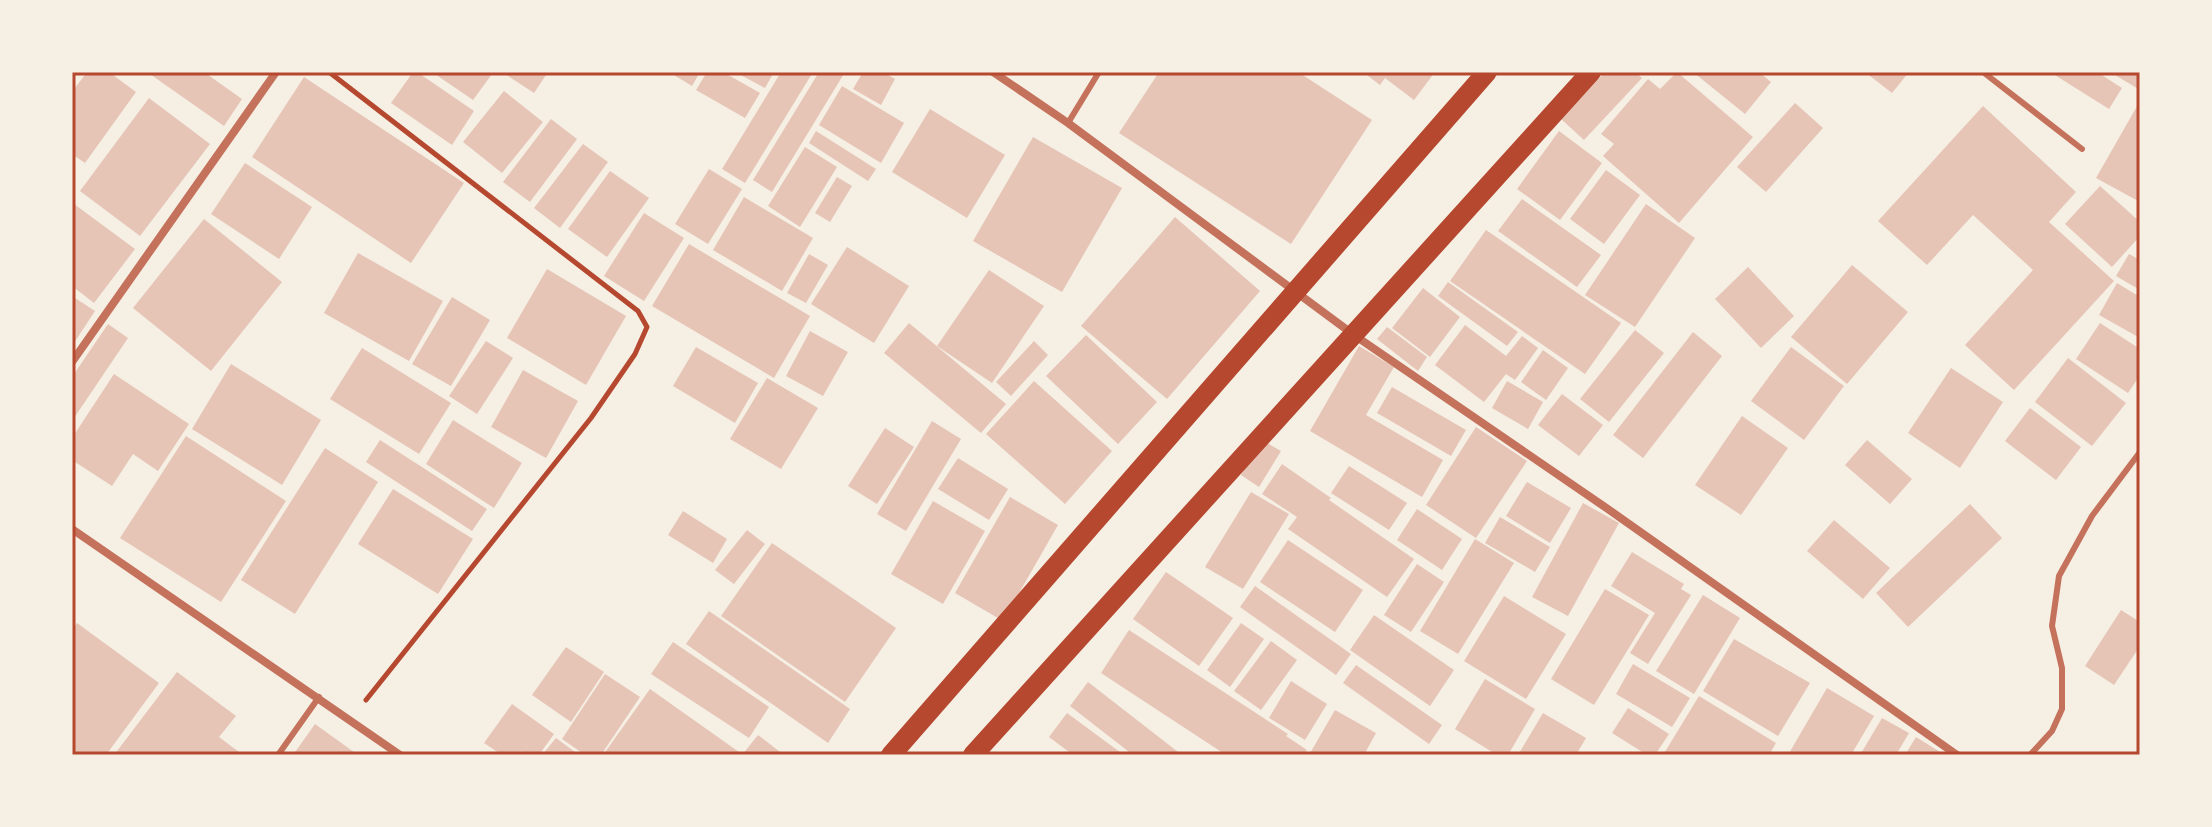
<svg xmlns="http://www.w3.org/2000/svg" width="2212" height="827" viewBox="0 0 2212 827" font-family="Georgia,serif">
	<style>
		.building { fill: #e6c5b7 }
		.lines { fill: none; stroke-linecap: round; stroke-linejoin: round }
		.path { stroke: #b5482f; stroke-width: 5 }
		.service { stroke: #c5725c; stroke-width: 6 }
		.minor { stroke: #c5725c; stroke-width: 8 }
		.primary { stroke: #b5482f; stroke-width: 20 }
		.neatline { fill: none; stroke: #b5482f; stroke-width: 3 }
	</style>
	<rect width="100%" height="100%" fill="#f6efe4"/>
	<path class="building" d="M87 72H109L136 92 85 163 72 154V92Z
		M147 72H204L242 99 224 126Z
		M413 72H417L474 111 452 145 391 103Z
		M432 72H489L492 74 473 100Z
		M502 72H548L534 93Z
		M669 72H700L692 86Z
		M707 72H723L760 93 745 118 696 90Z
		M735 72H774L765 88Z
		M781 72H813L745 183 722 169Z
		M819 72H845L772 192 753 180Z
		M863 72H883L895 79 881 105 853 89Z
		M1159 72H1298L1372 120 1291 244 1119 133Z
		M1363 72H1435L1414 100 1385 78 1380 85Z
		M1605 72H1635L1642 78 1584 140 1561 119Z
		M1677 72 1753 137 1679 223 1603 156 1614 144 1601 134 1648 79 1660 89Z
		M1693 72H1759L1771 82 1745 114Z
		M1865 72H1909L1892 93Z
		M2050 72H2097L2122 88 2109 109Z
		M2110 72H2140V90Z
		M304 77 464 183 411 263 252 157Z
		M842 86 904 123 881 163 819 125Z
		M504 91 543 122 502 173 463 142Z
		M149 98 210 144 140 236 80 191Z
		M2140 101V202L2096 178Z
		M1795 103 1823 128 1766 192 1737 167Z
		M1983 106 2076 192 2049 222 2114 281 2014 390 1965 345 2033 270 1973 215 1927 265 1878 221Z
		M930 109 1005 155 967 218 892 172Z
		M551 119 577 139 530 202 503 182Z
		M816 131 876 169 868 181 809 143Z
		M1559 131 1602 163 1560 220 1517 189Z
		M1033 137 1122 188 1062 292 973 241Z
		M583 144 608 162 560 228 534 208Z
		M805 147 837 167 800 227 768 206Z
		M245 163 312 207 279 259 211 214Z
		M709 169 742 189 708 244 675 224Z
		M1606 170 1640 195 1604 244 1570 219Z
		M610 171 649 198 607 257 568 229Z
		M837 177 852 186 830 222 815 213Z
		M2100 186 2140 222V236L2112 267 2065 224Z
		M744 197 813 238 782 291 713 250Z
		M1522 199 1601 255 1577 287 1498 231Z
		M74 204 135 249 94 303 72 286V207Z
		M1646 204 1695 238 1635 327 1585 295Z
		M644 213 684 238 644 301 604 276Z
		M1175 217 1260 291 1167 399 1081 326Z
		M204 219 282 282 211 371 133 308Z
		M1486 230 1621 323 1585 374 1450 281Z
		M689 244 810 316 774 378 652 306Z
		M847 247 909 286 874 343 811 304Z
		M358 253 443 301 409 361 324 313Z
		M809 254 828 265 806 303 787 293Z
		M2129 254 2140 260V290L2116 276Z
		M1852 265 1908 312 1847 384 1791 337Z
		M1748 267 1794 316 1761 348 1715 299Z
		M547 269 626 316 586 385 507 338Z
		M989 270 1044 306 992 383 937 346Z
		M1448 282 1518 332 1507 346 1438 296Z
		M2117 283 2140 297V338L2099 315Z
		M1423 288 1460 317 1430 357 1392 328Z
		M72 296 95 311 72 346Z
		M452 297 490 320 451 386 412 364Z
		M909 323 1006 404 981 433 884 353Z
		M2100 323 2140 349V375L2128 393 2076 359Z
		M108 324 128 338 72 421V377Z
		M1465 325 1506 356 1522 336 1538 348 1515 380 1506 374 1484 402 1435 365Z
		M1387 327 1427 357 1418 371 1377 339Z
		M1635 330 1664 353 1609 422 1580 399Z
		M810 331 848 352 823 396 786 376Z
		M1693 332 1722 356 1643 458 1613 435Z
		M1086 335 1157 402 1118 444 1046 376Z
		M486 341 513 358 477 414 449 396Z
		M1034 341 1048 355 1011 396 996 382Z
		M1359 346 1394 367 1366 415 1443 460 1422 497 1310 431Z
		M696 347 758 383 735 423 673 386Z
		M1791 347 1844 386 1804 440 1751 401Z
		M362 348 451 403 419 454 330 399Z
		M1543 350 1568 368 1546 400 1521 382Z
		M2068 358 2126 403 2092 446 2035 402Z
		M231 364 321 420 282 485 192 429Z
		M1951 368 2003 402 1960 468 1908 433Z
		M523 370 578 401 546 458 491 427Z
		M114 374 189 424 158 471 133 454 112 486 72 460V438Z
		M767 378 818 408 781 469 730 439Z
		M1034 381 1112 451 1065 504 986 434Z
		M1507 381 1543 402 1528 429 1492 408Z
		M1392 387 1466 430 1451 456 1377 413Z
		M1562 394 1603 425 1579 456 1538 425Z
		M2030 408 2081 447 2056 480 2005 441Z
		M1742 416 1788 448 1741 515 1695 485Z
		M453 420 522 463 494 508 426 464Z
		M932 421 961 439 906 531 877 514Z
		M1476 427 1527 461 1476 538 1426 505Z
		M885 428 914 447 877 504 848 486Z
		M186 436 286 501 221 602 120 538Z
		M380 440 487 509 472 531 366 462Z
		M1262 440 1281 451 1259 487 1241 475Z
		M1867 440 1912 479 1890 504 1845 465Z
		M325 448 378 482 295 614 241 580Z
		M958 458 1008 489 989 520 938 489Z
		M1282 464 1331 498 1329 500 1414 559 1387 597 1288 529 1297 517 1262 494Z
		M1349 466 1407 503 1389 530 1331 493Z
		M1527 482 1571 508 1550 543 1506 516Z
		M393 489 473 539 438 594 358 544Z
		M1251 492 1289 514 1243 589 1205 567Z
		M1010 497 1058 525 1003 621 955 593Z
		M933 501 985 531 943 604 891 574Z
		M1583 503 1619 523 1568 616 1532 597Z
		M1970 504 2002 538 1908 627 1876 593Z
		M1417 509 1462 539 1442 570 1397 540Z
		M683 511 727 539 713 563 668 535Z
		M1500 517 1550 547 1535 572 1485 543Z
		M1834 520 1890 568 1863 599 1807 551Z
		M747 530 765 544 734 584 715 570Z
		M1475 539 1514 563 1458 654 1420 631Z
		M1288 540 1363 590 1335 632 1260 582Z
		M772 543 896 628 845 702 721 616Z
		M1632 552 1684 584 1681 589 1691 595 1648 664 1630 653 1655 613 1611 586Z
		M1417 564 1444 582 1411 632 1384 615Z
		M1166 572 1233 618 1199 666 1133 619Z
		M1255 586 1351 654 1336 675 1240 607Z
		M1605 589 1649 615 1594 705 1551 679Z
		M1703 595 1740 618 1694 694 1656 671Z
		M1504 596 1566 634 1526 699 1464 661Z
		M2121 610 2140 622V646L2114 685 2085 666Z
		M709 611 850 709 828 743 686 644Z
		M1374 615 1454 670 1430 706 1350 650Z
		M77 623 159 683 106 755H72V630Z
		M1241 623 1264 639 1230 687 1207 670Z
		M1129 630 1288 734 1286 736 1307 750 1303 755H1226L1101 673Z
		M1734 639 1810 683 1778 736 1703 691Z
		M1271 641 1297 660 1261 710 1234 691Z
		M673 642 769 707 749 738 651 674Z
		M566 647 604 672 571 722 532 695Z
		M1633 664 1690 698 1672 727 1616 694Z
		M1356 665 1442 725 1429 744 1343 683Z
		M177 672 236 716 219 737 243 755H114Z
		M605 674 640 697 601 755H585L562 739Z
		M1485 679 1535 709 1508 755H1497L1455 729Z
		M1291 681 1327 704 1305 740 1269 718Z
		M1088 682 1182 755H1133L1070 706Z
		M1827 688 1874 716 1851 755H1788Z
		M650 689 739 752 738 755H603Z
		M1699 696 1776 743 1769 755H1663Z
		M512 704 554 734 539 755H527L522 751 519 755H502L484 743Z
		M1628 708 1669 734 1655 755H1647L1612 733Z
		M1335 710 1376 733 1364 755H1309Z
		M1067 713 1124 755H1073L1049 737Z
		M1543 713 1586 738 1576 755H1518Z
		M1882 718 1909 733 1896 755H1860Z
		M315 724 358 755H293Z
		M758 735 784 755H742Z
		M1916 737 1945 755H1905Z
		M556 738 579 755H542Z"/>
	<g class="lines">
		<path class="path" d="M329 72 638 311 647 327 635 354 591 418 366 700"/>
		<path class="service" d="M1983 72 2082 149
			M1068 123 1099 72
			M278 755 319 697
			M2030 755 2052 731 2062 709V668L2052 626 2059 576 2092 516 2140 452"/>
		<path class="minor" d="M993 72 1068 123 1354 335 1605 507 1957 755
			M72 362 276 72
			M72 529 400 755"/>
		<path class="primary" d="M891 755 1487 72
			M973 755 1591 72"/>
	</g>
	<rect width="2212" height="827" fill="none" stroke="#f6efe4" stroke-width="148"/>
	<rect x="74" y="74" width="2064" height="679" class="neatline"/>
</svg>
